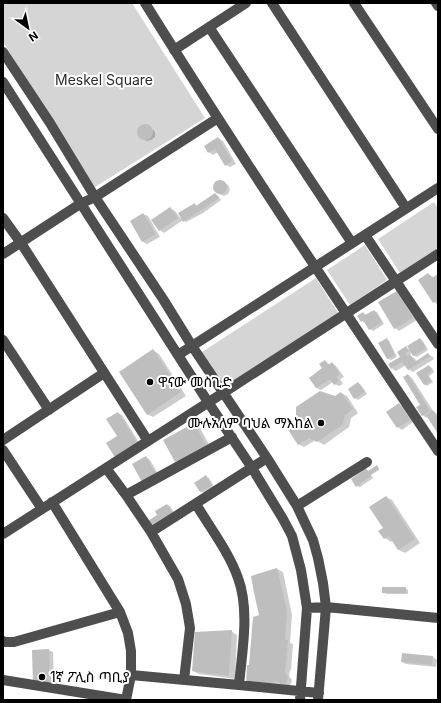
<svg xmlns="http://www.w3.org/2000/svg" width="441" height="703" viewBox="0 0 441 703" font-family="Inter,'Noto Sans Ethiopic',sans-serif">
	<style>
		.green { fill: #d5d5d5 }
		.shadow { fill: #0003 }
		.building { fill: #bebebe }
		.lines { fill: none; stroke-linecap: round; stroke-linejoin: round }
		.minor { stroke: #4e4e4e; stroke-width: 10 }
		.poi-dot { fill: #000; stroke: #fff; stroke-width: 1.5 }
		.labels { text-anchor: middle; stroke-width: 4; stroke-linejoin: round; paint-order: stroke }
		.park-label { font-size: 14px; fill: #2c2c2c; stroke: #fff }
		.poi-label { font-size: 14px; fill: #000; stroke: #fff; text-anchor: start }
	</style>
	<rect width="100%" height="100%" fill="#fff"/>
	<path class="green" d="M3 3H132L205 118 95 187 3 42Z
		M434 202 438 209V248L400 273 378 239Z
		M365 245 387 280 350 305 327 270Z
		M316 278 338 313 222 389 199 354Z"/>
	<path class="shadow" d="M145 125 150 127 155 132V137L151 140 147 141 142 139 139 137 138 133 139 128 140 127Z
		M218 138 223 141 236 164 230 167 226 165 218 152 213 155 209 152Z
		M219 181 224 182 228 185 230 189 228 194 224 196 219 194 216 192 214 189V185Z
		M216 194 218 196 221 200 203 213 186 222 183 220 164 233 160 230 170 208 175 211 181 219 195 205 198 206Z
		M143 214 148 216 160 237 147 244 143 242 131 221Z
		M428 274 435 278 438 276V305L434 302Z
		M401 295 417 320 399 331 395 328Z
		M374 311 377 312 384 324 373 331 370 329 365 322H364L361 321 363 313 366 315Z
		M387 339 389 341 397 357 391 360 388 359 380 343Z
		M420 339 423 341 428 350 417 357 414 356 412 353 409 355 414 358 417 361 428 354 433 357 434 359 413 372 408 369 406 365 396 371 392 369 402 357 406 348 410 350Z
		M153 350 159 354 186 396 153 417 147 414Z
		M325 361 330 365 332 363 336 366 344 377 340 379 343 384 339 386 334 384 333 382 321 390 316 388 324 369Z
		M429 366 432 368 434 372 429 376 433 382 427 386 424 384Z
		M408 375 412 378 433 411 436 413 438 416V432L428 417 427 418 422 415V405Z
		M358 383 361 385 367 394 358 400 355 398Z
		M341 393 347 396 358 413 351 418 349 427 324 445 316 440 304 447 298 444 335 397Z
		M399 404 403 407 413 422 402 430 398 427Z
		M118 413 122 415 140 444 137 451 119 437Z
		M194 425 200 428 211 448 182 464 176 461Z
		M146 457 150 460 160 477 143 482Z
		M377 466 379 470 371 475 373 478 360 487 357 486 366 470 369 471Z
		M206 477 209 478 214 487 204 493 201 492 195 483Z
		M386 497 392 500 420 543 405 553 399 550 393 540 391 542 385 538Z
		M167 505 170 506 176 516H159Z
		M277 569 283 572 292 615 290 643 293 644 291 670H290L289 676 292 680 291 684 288 686H285L280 683 277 684 275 687 250 666 261 616Z
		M405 588 408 590V594H386L383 592Z
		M231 631 237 635 235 679 199 674 193 671Z
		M48 650 53 652 54 685 39 686Z
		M403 654 433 657 437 660 436 667 406 664 402 662Z"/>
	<path class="building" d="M137 132a8 8 0 1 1 16 0a8 8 0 1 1-16 0Z
		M218 137 232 161 225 166 215 149 208 153 204 146Z
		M213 187a7 7 0 1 1 14 0a7 7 0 1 1-14 0Z
		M215 193 219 198 200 211 183 222 178 213 195 203 196 206Z
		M170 207 178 218 159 231 151 220Z
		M143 213 156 234 142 242 130 221Z
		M428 273 432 278 438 274V300L433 303 418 280Z
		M397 291 413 318 394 329 378 302Z
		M374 310 382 322 369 330 363 320 361 322 357 316 363 312 365 315Z
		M387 338 395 355 387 359 378 343Z
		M420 338 426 348 413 356 407 346Z
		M406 346 409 351 405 353 407 356 410 354 415 362 428 353 430 356 408 370 402 362 391 369 388 364 400 357 397 352Z
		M153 349 181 392 147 415 119 372Z
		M325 360 328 365 332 362 340 374 336 377 339 381 334 385 330 379 316 388 309 378 322 368 319 364Z
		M429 365 432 371 427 374 431 381 424 385 416 373Z
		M408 374 430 411 422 416 416 407 420 405 403 377Z
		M358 382 365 392 354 399 348 389Z
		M320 391 335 396 341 392 353 409 345 415 343 424 317 442 309 438 298 445 285 425 296 419V407Z
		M399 403 410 420 397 428 386 412Z
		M433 410 438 418V434L426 415Z
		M118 412 136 441 133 449 116 459 106 443 117 436 106 419Z
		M194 423 206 445 175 462 163 440Z
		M146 456 156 474 142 482 132 464Z
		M377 465 379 469 370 475 371 476 356 487 351 479 366 468 368 471Z
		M206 475 212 485 200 492 194 483Z
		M386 496 415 539 398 550 389 536 384 539 378 531 383 528 369 507Z
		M167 504 173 514 152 528 148 521 157 515 155 511Z
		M277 568 287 611 285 640H288L285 673 288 677 287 682 284 684H280L276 681 272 682 271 685 246 684 247 665H249L253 617 259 615 254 593 251 576Z
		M382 587H406V593H382Z
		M232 630 229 676 192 671 195 632Z
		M49 649 50 683 33 684 32 650Z
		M402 653 433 656 432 665 401 662Z"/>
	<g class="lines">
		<path class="minor" d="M145 3C239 154 339 303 438 451
			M272 3 406 208
			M354 3 438 129
			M436 3 438 6
			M209 27 352 243
			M174 50 246 3
			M3 52 50 123 95 197 163 299 192 346 267 458 297 506 313 540 318 558 323 583 326 607 318 700
			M3 82 208 402 252 468 283 519 292 536 301 570 307 608 300 700
			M3 218 21 243 148 441
			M365 235 438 344
			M3 254 80 204 95 197 218 118
			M3 340 49 410
			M178 355 438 188
			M3 440 104 373
			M3 450 42 509
			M106 468 126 495 151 532 178 579 186 604 190 628 184 680
			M126 495 232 437
			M52 502 120 612 128 633 131 651V675L126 700
			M196 504C210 528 229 552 238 578 250 610 242 652 239 685
			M297 506 367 462
			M151 532 267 458
			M3 534 223 393 438 254
			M307 608 326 607 438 618
			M3 641 5 642H14L120 612
			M131 675 239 685 319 693
			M3 680 126 700"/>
	</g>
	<g class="poi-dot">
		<circle cx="150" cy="382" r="4"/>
		<circle cx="321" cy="423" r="4"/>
		<circle cx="42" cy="677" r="4"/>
	</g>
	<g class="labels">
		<g class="park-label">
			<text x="104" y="85">Meskel Square</text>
		</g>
		<g class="poi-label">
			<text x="158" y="387">ዋናው መስጊድ</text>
			<text x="313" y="428" text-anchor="end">ሙሉአለም ባህል ማእከል</text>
			<text x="50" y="682">1ኛ ፖሊስ ጣቢያ</text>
		</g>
	</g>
	<rect width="441" height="703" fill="none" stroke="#000000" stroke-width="8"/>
	<g transform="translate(28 28) rotate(147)" stroke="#ffffff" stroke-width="3" paint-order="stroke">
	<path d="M0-3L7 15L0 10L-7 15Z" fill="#000000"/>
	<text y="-6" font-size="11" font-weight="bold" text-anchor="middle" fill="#000000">N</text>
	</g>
</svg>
